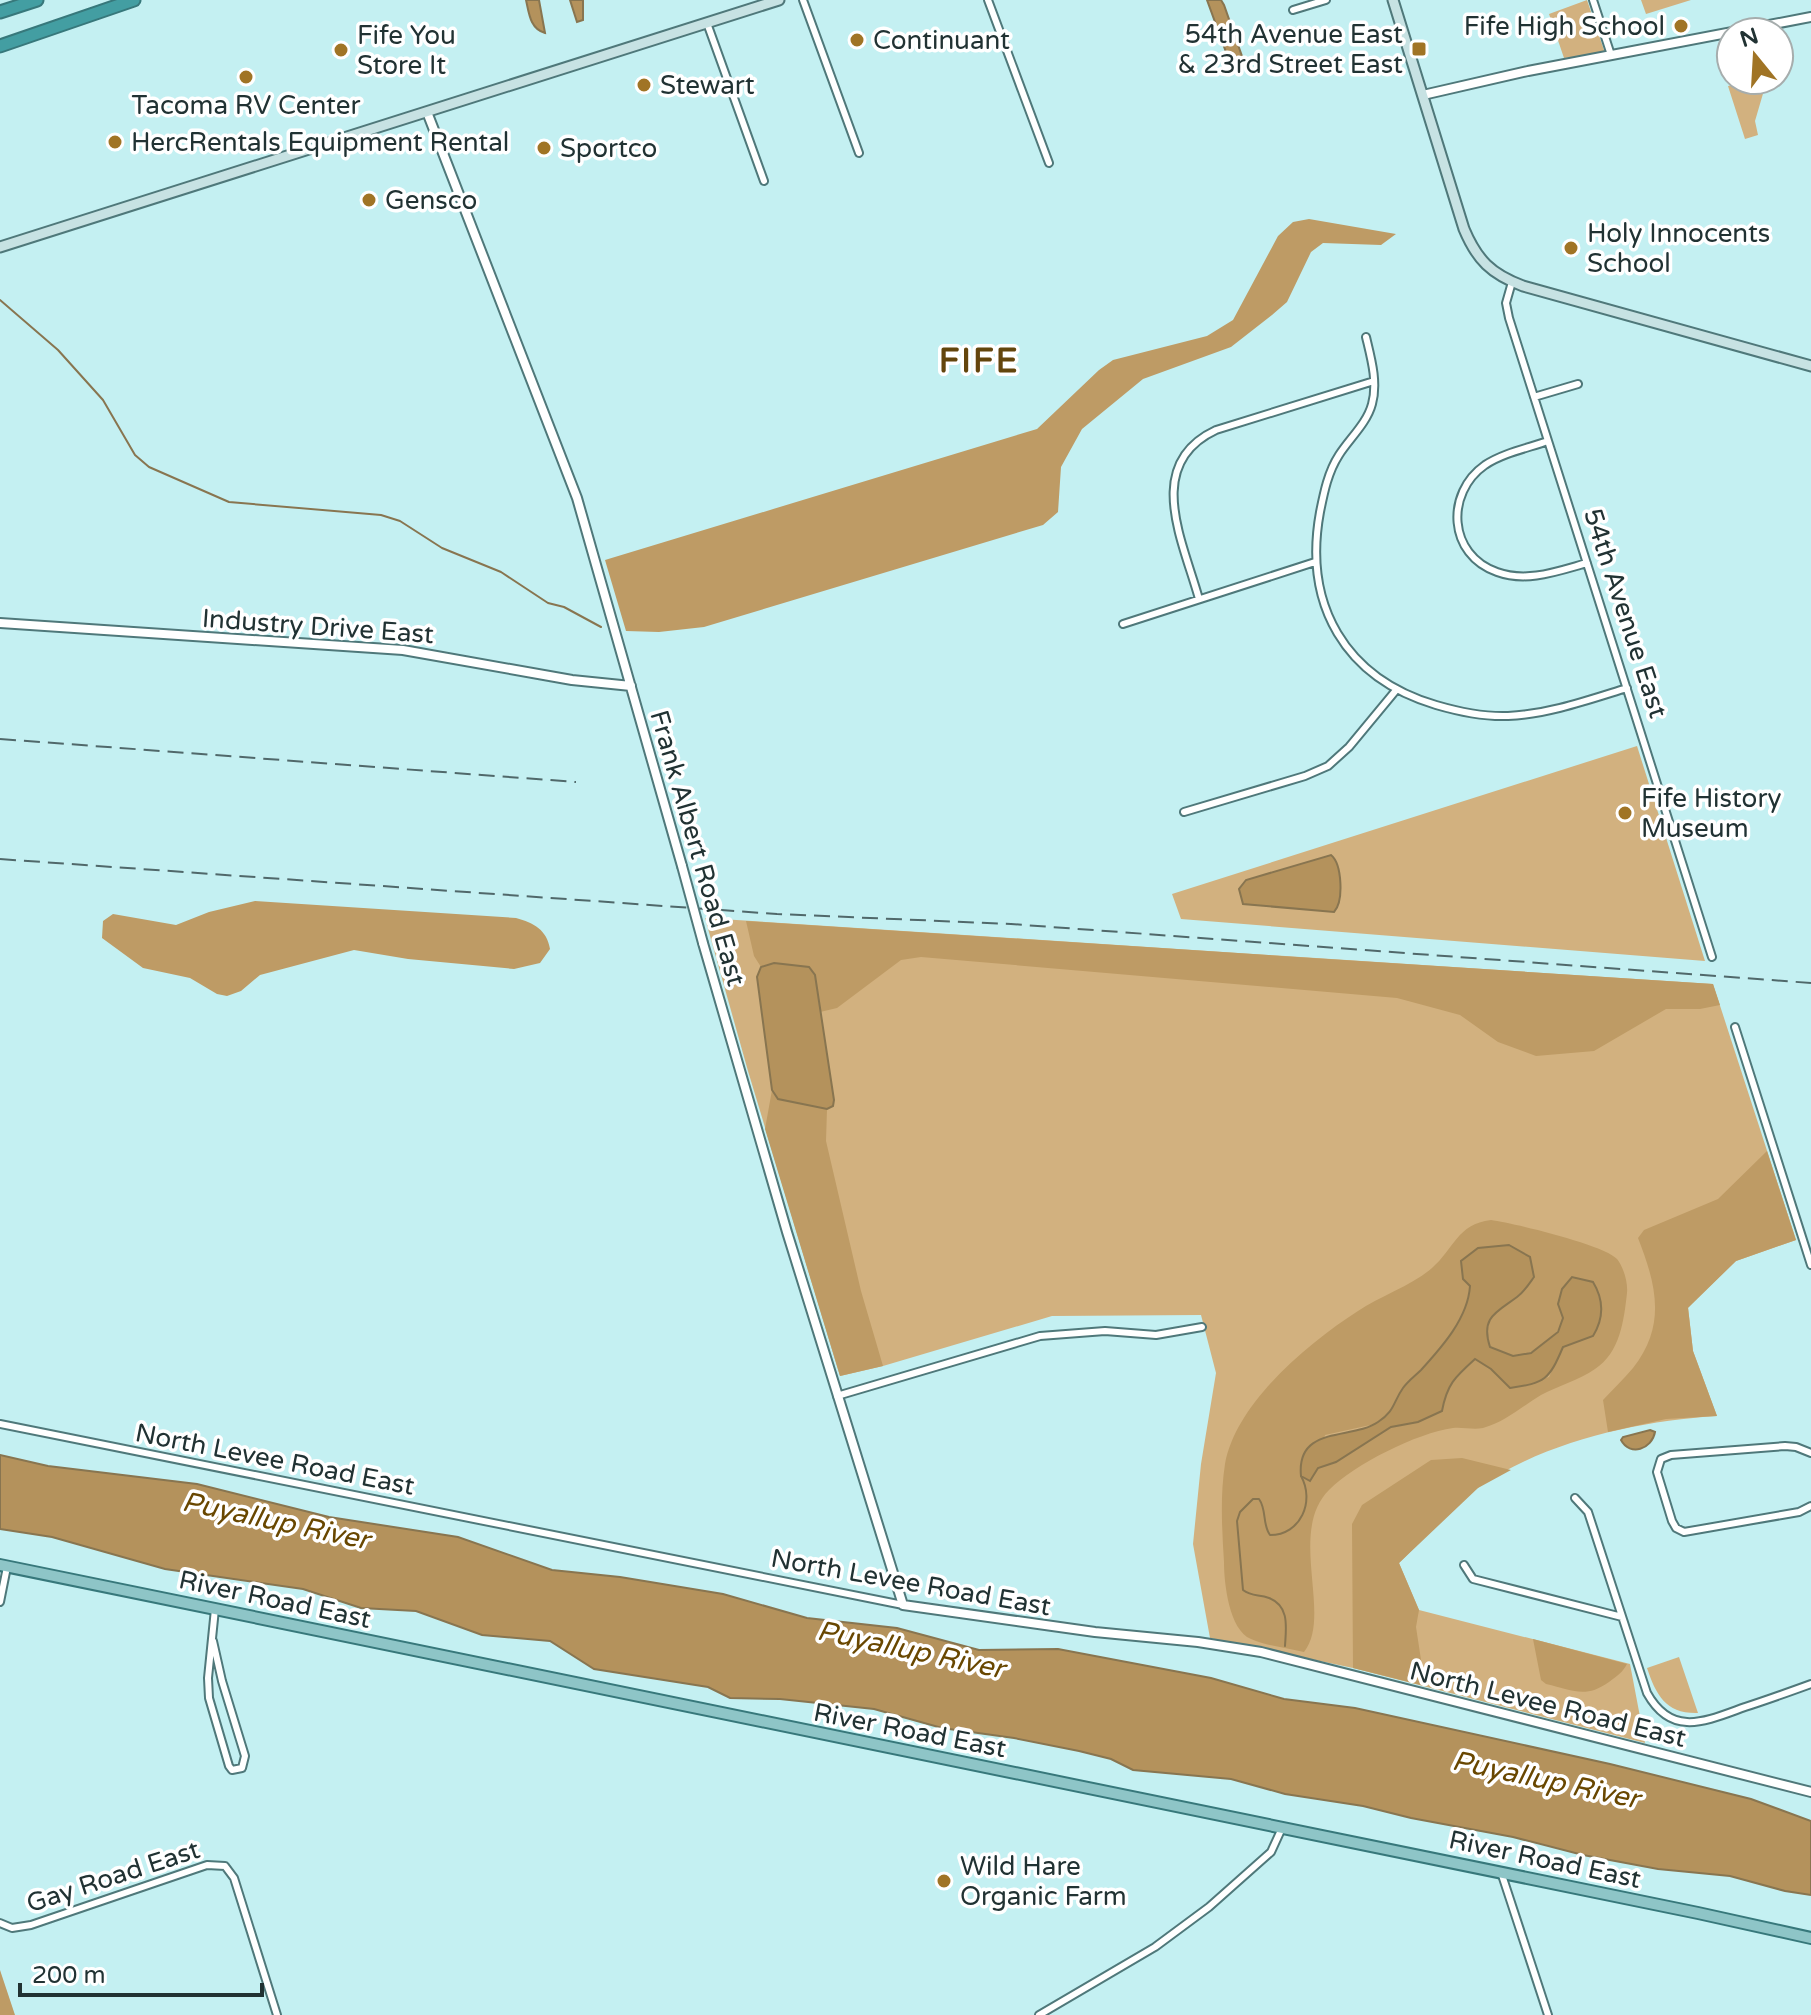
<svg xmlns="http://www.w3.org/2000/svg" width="1811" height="2015" viewBox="0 0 1811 2015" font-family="'Varela Round',sans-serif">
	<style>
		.green { fill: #d2b17f }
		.forest { fill: #be9b65; fill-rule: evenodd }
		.water { fill: #b4925c; stroke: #887550; stroke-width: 2 }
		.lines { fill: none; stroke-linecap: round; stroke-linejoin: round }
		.stream { stroke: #887550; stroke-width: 2 }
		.minor-casing { stroke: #4f787a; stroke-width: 10 }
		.tertiary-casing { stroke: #4f787a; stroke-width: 12 }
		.secondary-casing { stroke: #4f787a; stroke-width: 13 }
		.primary-casing { stroke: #37787b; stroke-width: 14 }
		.motorway-casing { stroke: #37787b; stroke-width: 15 }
		.minor { stroke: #fff; stroke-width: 6 }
		.tertiary { stroke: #fff; stroke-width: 8 }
		.secondary { stroke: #c7e2e3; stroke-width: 9 }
		.primary { stroke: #8ec5c7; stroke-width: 10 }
		.motorway { stroke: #439ea2; stroke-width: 11 }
		.rail { stroke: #50686a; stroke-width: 2; stroke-dasharray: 16 8; stroke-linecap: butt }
		.tertiary-bridge-casing { stroke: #4f787a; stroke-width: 12; stroke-linecap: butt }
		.tertiary-bridge { stroke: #fff; stroke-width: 8 }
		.poi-dot { fill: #a07425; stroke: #fff; stroke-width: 3 }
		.labels { text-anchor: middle; stroke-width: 7; stroke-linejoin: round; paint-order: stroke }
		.poi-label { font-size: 26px; fill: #213233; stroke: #fff; text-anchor: start }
		.street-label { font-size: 26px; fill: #213233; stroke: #fff }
		.water-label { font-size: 28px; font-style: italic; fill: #694700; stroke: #fff }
		.district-label { font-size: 34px; font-weight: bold; letter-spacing: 2px; fill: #63450c; stroke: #fff }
	</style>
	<rect width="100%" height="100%" fill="#c4f0f2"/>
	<path class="green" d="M1587 0 1605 53 1564 58 1549 14Z
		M1641 0H1691L1646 14Z
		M1759 80H1767L1755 121 1758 135 1745 139 1728 86Z
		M1637 746 1705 961 1181 919 1172 894Z
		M705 918 1713 984 1796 1240 1736 1261 1688 1307 1693 1351 1717 1416C1638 1421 1546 1441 1479 1487 1454 1505 1423 1540 1399 1563L1419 1610 1630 1664 1645 1743 1353 1668 1210 1638 1193 1544 1201 1464 1216 1373 1201 1315 1052 1316 883 1366 840 1376 748 1071Z
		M1679 1657 1698 1713C1666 1714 1656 1695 1647 1668Z"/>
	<path class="forest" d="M1309 219 1396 234 1381 245 1323 243 1311 252 1287 302 1272 315 1231 347 1143 379 1082 429 1061 467 1058 512 1043 525 704 627 659 632 626 631 605 560 1037 429 1099 370 1113 360 1207 336 1233 320 1278 236 1293 222Z
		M255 901 516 918C534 923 547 930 550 949L540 963 514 969 408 959 354 950 260 975 241 991 227 996 217 994 190 978 143 968 102 938 103 921 113 914 176 925 209 912Z
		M746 921 1713 984 1720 1005 1700 1009H1666L1594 1051 1536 1056 1498 1042 1460 1015 1397 998 921 957 901 960 837 1008 820 1012 815 975 774 963 761 967 754 956Z
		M772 1090 778 1099 827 1109 826 1141 861 1291 883 1366 840 1376 765 1129Z
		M1767 1151 1796 1240 1736 1261 1688 1308 1693 1351 1717 1416 1666 1419 1608 1432 1603 1400C1613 1389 1624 1379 1633 1368 1667 1325 1656 1284 1638 1238L1644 1230 1718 1199Z
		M1491 1220C1513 1223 1605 1245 1617 1259 1624 1268 1628 1283 1627 1293 1624 1320 1620 1353 1595 1369 1579 1380 1558 1386 1541 1395 1521 1407 1505 1422 1483 1428 1473 1430 1463 1427 1453 1428 1417 1433 1355 1464 1329 1490 1287 1532 1333 1616 1304 1652 1287 1648 1267 1646 1251 1639 1229 1630 1224 1583 1224 1562 1222 1530 1220 1496 1225 1464 1236 1403 1308 1343 1358 1311 1380 1296 1413 1285 1432 1268 1454 1249 1457 1224 1491 1220ZM1470 1286 1520 1295C1498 1310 1480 1318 1490 1347 1497 1350 1506 1355 1514 1356 1529 1357 1561 1336 1562 1320 1563 1307 1557 1307 1562 1289L1593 1336 1563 1347 1549 1377 1510 1388 1491 1369 1475 1359 1454 1378 1445 1395 1418 1422 1391 1427 1336 1462 1317 1468 1325 1435 1375 1424 1394 1409 1403 1388 1443 1345 1460 1319 1469 1299Z
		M1462 1458 1511 1470 1478 1488 1399 1563 1419 1610 1416 1627 1425 1686 1353 1668 1352 1524 1362 1505 1431 1460Z
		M1533 1639 1627 1664C1623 1672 1617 1676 1609 1682 1585 1699 1573 1690 1546 1684L1541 1680Z
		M0 1970 15 2015H0Z"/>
	<path class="water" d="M526 0H539L545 33C530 29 529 13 526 0Z
		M570 0H583V20L577 22Z
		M1207 0H1221L1224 5 1244 62 1241 67H1233L1230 63Z
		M1331 855C1342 864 1344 901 1334 912L1243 904 1239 889 1246 880Z
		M774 963 809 967 815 975 834 1100 833 1106 827 1109 778 1099 772 1090 757 977 761 967Z
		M1509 1245 1530 1257 1534 1277C1529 1284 1524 1292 1517 1297 1497 1312 1480 1317 1490 1347L1513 1356 1531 1353 1558 1332 1563 1318 1558 1304 1562 1289 1572 1277 1593 1282C1604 1300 1604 1318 1593 1336L1563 1347C1549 1380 1545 1383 1510 1388L1491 1369 1475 1359C1455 1377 1447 1384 1442 1411L1418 1422 1391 1427 1336 1462 1318 1468 1310 1481 1301 1476C1296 1425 1352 1440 1378 1422 1395 1411 1393 1402 1403 1388 1408 1381 1415 1376 1421 1370 1442 1347 1468 1318 1470 1286L1463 1279 1461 1261 1478 1248Z
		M1650 1430 1655 1432C1652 1449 1630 1457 1621 1440L1623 1437Z
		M0 1455 48 1466 197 1484 329 1517 458 1537 552 1570 620 1577 723 1594 807 1618 897 1628 979 1650 1058 1649 1211 1678 1284 1699 1355 1708 1610 1764 1751 1799 1811 1821V1895L1785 1891 1730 1876 1658 1869 1583 1855 1513 1837 1411 1818 1363 1806 1285 1794 1231 1779 1133 1770 1111 1759 1079 1751 1014 1738 942 1728 874 1709 780 1699 730 1698 708 1687 594 1669 550 1641 482 1635 416 1611 361 1608 303 1589 165 1569 52 1537 0 1529Z"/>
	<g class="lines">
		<path class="stream" d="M0 300 58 350 103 400 135 455 149 467 229 502 381 515 400 521 442 548 501 572 548 603 564 607 601 627
			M1285 1646C1286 1628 1290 1606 1269 1598 1259 1594 1252 1597 1243 1590L1237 1521 1240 1512 1253 1499H1259C1267 1510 1262 1524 1270 1535 1301 1535 1315 1501 1301 1476"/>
		<defs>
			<path id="minor" d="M803 0 859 153
				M988 0 1049 163
				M1593 0 1611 55
				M1293 10 1326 0
				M707 23 764 181
				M1512 282 1506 303 1509 318 1712 957
				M1366 337C1371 358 1378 382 1372 404 1367 423 1350 438 1339 455 1328 472 1324 492 1320 512 1303 605 1345 678 1436 705 1460 712 1484 717 1508 716 1549 714 1588 700 1627 688
				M1534 397 1578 384
				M1548 441C1528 448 1503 453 1485 465 1445 493 1448 555 1497 572 1527 583 1558 571 1587 563
				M1199 599C1183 541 1143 464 1216 430L1374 381
				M1123 624 1315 562
				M1184 812 1305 776 1328 766 1349 747 1397 689
				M1735 1027 1811 1265
				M837 1396 1040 1336 1105 1331 1156 1335 1202 1327
				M0 1424 903 1605
				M1811 1453 1796 1447 1785 1446 1671 1455 1661 1459 1657 1472 1672 1521 1676 1528 1684 1532 1799 1512 1811 1506
				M1575 1498 1588 1512 1647 1693C1672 1738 1706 1721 1745 1707 1767 1700 1789 1692 1811 1684
				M1464 1565 1473 1579 1622 1617
				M0 1602 7 1567
				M213 1641 222 1681 245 1756 242 1768 232 1770 229 1766 209 1698 208 1678 215 1609
				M1501 1872 1548 2015
				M0 1923 12 1928 31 1925 207 1865 225 1866 234 1878 277 2015
				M1039 2015 1155 1947 1209 1907 1271 1852 1282 1828"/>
			<path id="tertiary" d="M1423 95 1528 71 1811 17
				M427 112 577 498 682 866
				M0 623 403 650 572 680 631 686
				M703 943 787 1232 903 1605 1095 1632 1198 1642 1261 1652 1811 1792"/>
			<path id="secondary" d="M1393 0 1464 229C1477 260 1491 274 1523 286L1811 366
				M0 247 779 0"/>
			<path id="primary" d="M0 1565 1698 1913 1811 1938"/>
			<path id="motorway" d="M0 12 37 0
				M0 46 134 0"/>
		</defs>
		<use href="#minor" class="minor-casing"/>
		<use href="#tertiary" class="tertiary-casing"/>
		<use href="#secondary" class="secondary-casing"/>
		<use href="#primary" class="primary-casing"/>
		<use href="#motorway" class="motorway-casing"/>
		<use href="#minor" class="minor"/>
		<use href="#tertiary" class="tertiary"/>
		<use href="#secondary" class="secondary"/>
		<use href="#primary" class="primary"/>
		<use href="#motorway" class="motorway"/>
		<path class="rail" d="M0 739 576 782
			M0 859 777 914 1011 924 1811 983"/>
		<defs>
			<path id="tertiary-bridge" d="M682 866 703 943"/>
		</defs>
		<use href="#tertiary-bridge" class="tertiary-bridge-casing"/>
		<use href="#tertiary-bridge" class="tertiary-bridge"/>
	</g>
	<g class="poi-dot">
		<circle cx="1681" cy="26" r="8"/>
		<circle cx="857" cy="40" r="8"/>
		<rect x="1411" y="41" width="16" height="16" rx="4"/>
		<circle cx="341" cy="50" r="8"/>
		<circle cx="246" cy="77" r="8"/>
		<circle cx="644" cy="85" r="8"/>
		<circle cx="115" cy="142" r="8"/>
		<circle cx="544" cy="148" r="8"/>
		<circle cx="369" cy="200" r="8"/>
		<circle cx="1571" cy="248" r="8"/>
		<circle cx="1625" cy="813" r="8"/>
		<circle cx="944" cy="1881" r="8"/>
	</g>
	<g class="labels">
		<g class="poi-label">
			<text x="1665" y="35" text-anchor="end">Fife High School</text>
			<text x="1403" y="43" text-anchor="end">54th Avenue East<tspan x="1403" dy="30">&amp; 23rd Street East</tspan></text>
			<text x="357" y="44">Fife You<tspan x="357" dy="30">Store It</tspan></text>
			<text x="873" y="49">Continuant</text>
			<text x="660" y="94">Stewart</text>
			<text x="246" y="114" text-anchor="middle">Tacoma RV Center</text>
			<text x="131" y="151">HercRentals Equipment Rental</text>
			<text x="560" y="157">Sportco</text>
			<text x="385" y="209">Gensco</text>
			<text x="1587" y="242">Holy Innocents<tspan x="1587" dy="30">School</tspan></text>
			<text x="1641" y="807">Fife History<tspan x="1641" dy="30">Museum</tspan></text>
			<text x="960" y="1875">Wild Hare<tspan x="960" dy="30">Organic Farm</tspan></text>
		</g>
		<g class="street-label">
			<text transform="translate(1626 613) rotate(72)" y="9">54th Avenue East</text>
			<text transform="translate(318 626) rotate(4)" y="9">Industry Drive East</text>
			<text transform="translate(698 848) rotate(74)" y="9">Frank Albert Road East</text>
			<text transform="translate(275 1459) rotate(11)" y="9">North Levee Road East</text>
			<text transform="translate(911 1582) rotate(10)" y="9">North Levee Road East</text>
			<text transform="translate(275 1599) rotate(12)" y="9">River Road East</text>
			<text transform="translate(1548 1704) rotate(14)" y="9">North Levee Road East</text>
			<text transform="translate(910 1730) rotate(11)" y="9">River Road East</text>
			<text transform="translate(1545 1859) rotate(12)" y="9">River Road East</text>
			<text transform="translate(113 1876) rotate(-18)" y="9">Gay Road East</text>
		</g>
		<g class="water-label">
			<text transform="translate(276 1520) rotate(12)" y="10">Puyallup River</text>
			<text transform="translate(911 1649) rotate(12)" y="10">Puyallup River</text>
			<text transform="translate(1546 1779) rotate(12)" y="10">Puyallup River</text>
		</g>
		<g class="district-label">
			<text x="979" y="372">FIFE</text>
		</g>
	</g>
	<g transform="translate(1755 56) rotate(342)"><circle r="38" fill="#ffffff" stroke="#a6adad" stroke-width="2"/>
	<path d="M0-6L14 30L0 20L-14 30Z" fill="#a07425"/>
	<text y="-12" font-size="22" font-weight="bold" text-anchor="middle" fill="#213233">N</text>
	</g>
	<path d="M20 1983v12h242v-12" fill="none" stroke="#213233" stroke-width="4"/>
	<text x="32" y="1983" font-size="24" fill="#213233" stroke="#ffffff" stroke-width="6" paint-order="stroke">200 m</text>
</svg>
